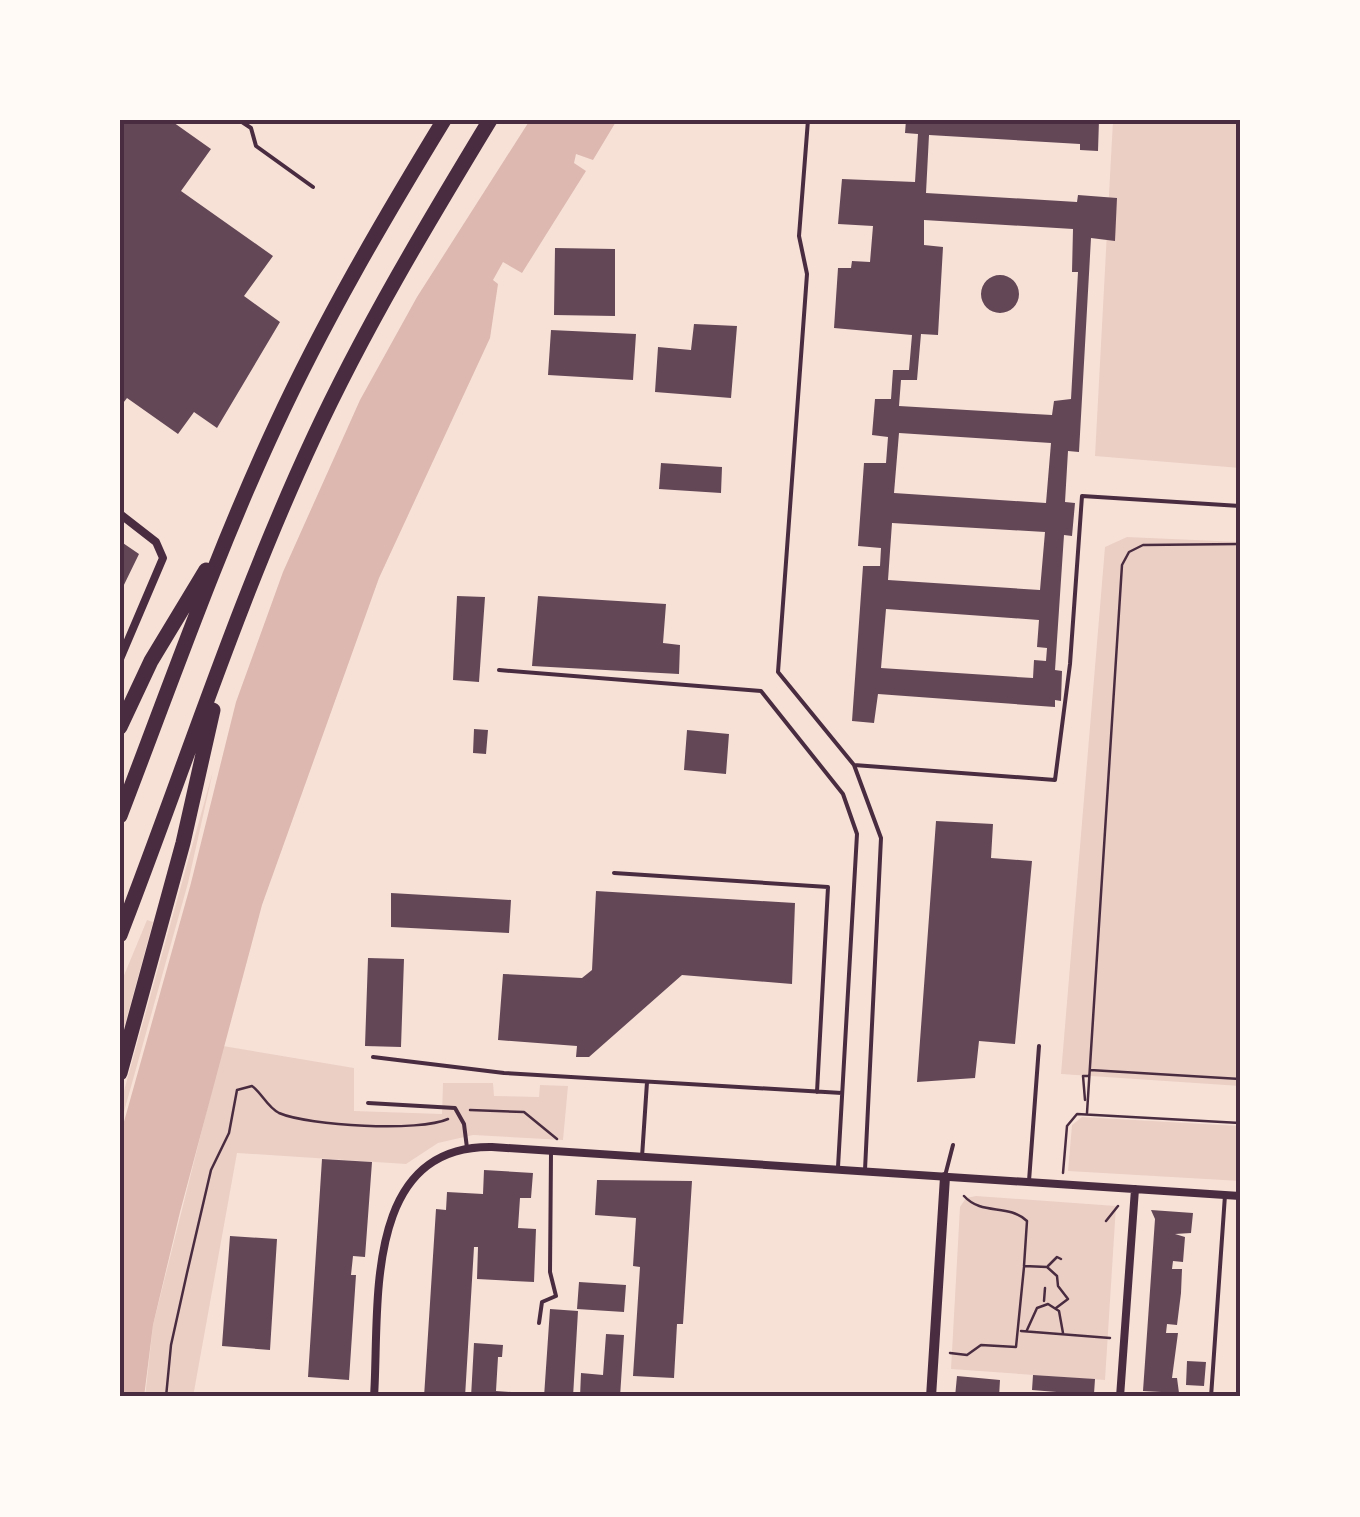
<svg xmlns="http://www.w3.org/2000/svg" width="1360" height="1517" viewBox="0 0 1360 1517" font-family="'Sofia Sans Condensed',sans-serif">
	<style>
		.green { fill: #ebcfc5 }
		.water { fill: #dcb8b0 }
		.building { fill: #644757; fill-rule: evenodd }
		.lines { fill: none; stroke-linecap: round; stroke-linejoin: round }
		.path { stroke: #4a2c40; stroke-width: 2.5 }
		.service { stroke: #4a2c40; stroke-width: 4 }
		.minor { stroke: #4a2c40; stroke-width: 8 }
		.tertiary { stroke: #4a2c40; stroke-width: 10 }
		.motorway { stroke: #4a2c40; stroke-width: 15 }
		.neatline { fill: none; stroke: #4a2c40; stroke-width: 4 }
	</style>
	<rect width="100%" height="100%" fill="#f7e1d7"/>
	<path class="green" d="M1113 120H1240V468L1095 456Z
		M1127 537 1240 542V1086L1061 1074 1105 547Z
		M213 771 188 883 120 1126V1105Z
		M147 920 153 922 120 1043V985Z
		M223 1046 354 1068V1111L442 1114 443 1083H493L494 1096 539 1097 540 1085 568 1086 563 1140 473 1135 438 1143 406 1164 237 1153 193 1397H145L153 1325Z
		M1082 1117 1240 1126V1181L1068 1171 1072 1125Z
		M976 1196 1116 1206 1105 1380 951 1369 960 1207 966 1198Z"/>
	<path class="water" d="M530 120H617L593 160 576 154 574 163 586 171 522 273 503 262 493 280 498 284 490 338 379 578 262 905 180 1212 153 1325 144 1397H120V1136L191 883 236 702 283 572 360 400 417 297Z"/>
	<path class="building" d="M120 120H170L211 149 181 191 273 256 244 296 280 322 217 428 194 412 178 434 127 398 120 407Z
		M906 120H1099L1098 151 1080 150V144L929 135 926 193 1077 202 1078 195 1117 198 1115 241 1091 238 1079 452 1068 451 1065 502 1075 503 1072 536 1064 535 1055 670 1062 671 1061 701 1055 700V707L878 694 874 723 852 721 863 566H880L881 548 858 546 864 463H886L888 437 872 435 875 399H891L893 370H909L912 335 834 328 838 268H851L852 261 870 262 873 226 838 224 842 179 915 182 918 134 905 133ZM924 220 1073 229 1072 272H1078L1071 399 1054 401 1052 415 899 406 901 380H917L921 334 938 335 943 247 924 245ZM899 433 1051 443 1046 503 894 493ZM892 523 1045 532 1040 590 888 580ZM886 609 1039 620 1037 647 1047 648 1046 661 1034 660 1033 678 881 668Z
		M555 248 615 249V316L554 315Z
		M981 294a19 19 0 1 1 38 0a19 19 0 1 1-38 0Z
		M694 324 737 326 731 398 655 392 658 347 691 350Z
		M551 330 636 334 633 380 548 375Z
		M661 463 722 467 721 493 659 489Z
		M120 541 139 554 120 593Z
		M457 596 485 597 479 682 453 680Z
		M538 596 666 604 663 643 680 645 679 674 532 666Z
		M474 729 488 730 486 754 473 753Z
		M687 730 729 734 726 774 684 770Z
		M936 821 993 824 991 858 1032 861 1015 1044 979 1041 975 1078 917 1082Z
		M596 891 795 903 792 984 682 975 589 1057H576L577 1046 498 1040 503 974 582 978 592 970Z
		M391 893 511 900 509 933 391 927Z
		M368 958 404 959 401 1047 365 1046Z
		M322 1159 372 1162 365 1257 353 1256 351 1275H356L349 1380 308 1377Z
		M484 1170 533 1173 531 1198H520L518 1228 536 1229 534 1282 477 1279 478 1247H474L465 1397H424L436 1209 446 1210 447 1192 483 1194Z
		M597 1180 692 1181 683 1324H677L674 1378 633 1376 640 1267 633 1266 636 1218 595 1215Z
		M1151 1210 1193 1213 1191 1233 1175 1234 1185 1237 1183 1262 1173 1261 1172 1269H1182L1181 1293 1177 1325 1167 1324 1166 1333H1178L1172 1378H1177L1179 1393 1143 1391 1155 1219Z
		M230 1236 277 1239 270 1350 222 1346Z
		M579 1282 626 1285 624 1312 577 1309Z
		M550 1309 578 1311 573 1397H544Z
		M606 1334 624 1335 620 1397H580L581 1373 603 1375Z
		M474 1343 503 1345 502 1357H498L496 1391 524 1393V1397H471Z
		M1187 1361 1206 1362 1204 1386 1186 1385Z
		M1033 1375 1095 1379 1094 1394 1069 1397V1393L1032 1390Z
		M957 1376 1000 1380 999 1397H955Z"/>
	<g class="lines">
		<path class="path" d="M1090 1070 1240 1079
			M1085 1100 1083 1076H1088
			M470 1110 524 1112 557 1139
			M1087 1113 1122 565 1129 552 1143 545 1240 544
			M1063 1173 1067 1126 1077 1114 1240 1123
			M964 1196C982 1216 1008 1203 1027 1221L1024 1266 1047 1267 1057 1276 1058 1286 1068 1299 1056 1308
			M1106 1221 1118 1206
			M1048 1266 1057 1257 1061 1259
			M1044 1301 1045 1288
			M1027 1330 1037 1308 1048 1304 1059 1311 1063 1333
			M1021 1331 1110 1338
			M950 1353 967 1355 981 1345 1016 1347 1024 1267
			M166 1397 171 1345 187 1273 211 1170 229 1133 237 1090 252 1086C262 1093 267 1107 279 1113 309 1126 420 1132 448 1119"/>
		<path class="service" d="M239 120 251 128 256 146 313 187
			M808 120 799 236 807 274 778 672 854 765 1055 780 1070 664 1082 496 1240 506
			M499 670 761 691 843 794 857 834 838 1167
			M854 765 881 838 865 1170
			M614 873 828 887 817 1092
			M373 1057 504 1073 842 1093
			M368 1103 455 1108 464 1124 467 1148
			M642 1157 647 1082
			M946 1172 953 1145
			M1029 1181 1039 1046
			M539 1323 542 1302 556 1296 550 1272 551 1153
			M1211 1397 1225 1195"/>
		<path class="minor" d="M120 514 156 542 163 558 120 659
			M374 1397C380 1308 361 1145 492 1147L1240 1196
			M1120 1397 1135 1189"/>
		<path class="tertiary" d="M931 1397 945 1177"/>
		<path class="motorway" d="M120 727 151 661 206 570
			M120 816C170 686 216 554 275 427 324 321 383 220 444 120
			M120 935C184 770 238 600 313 439 364 329 427 224 490 120
			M120 1073 183 843 213 710"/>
	</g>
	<rect width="1360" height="1517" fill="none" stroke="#fffaf5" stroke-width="245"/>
	<rect x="122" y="122" width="1116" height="1272" class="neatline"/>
</svg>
